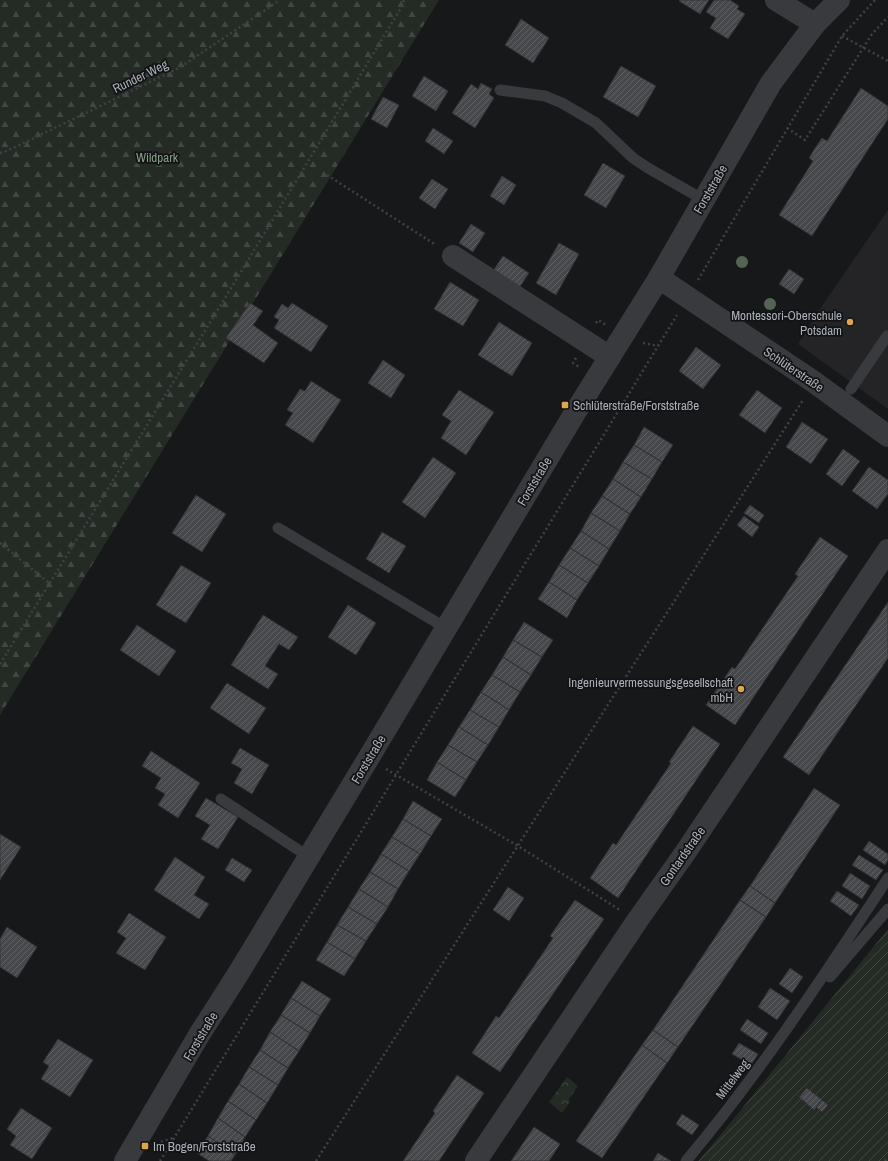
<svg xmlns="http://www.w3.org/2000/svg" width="888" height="1161" viewBox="0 0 888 1161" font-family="'Archivo Narrow',sans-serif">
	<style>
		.built { fill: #242426 }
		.forest { fill: url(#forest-firs) }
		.park { fill: url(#park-crowns) }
		.garden { fill: url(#garden-furrows) }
		.building { fill: url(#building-hatch); stroke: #323235 }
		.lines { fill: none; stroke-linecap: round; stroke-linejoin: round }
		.path { stroke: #3f4145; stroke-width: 2.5; stroke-dasharray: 2 3; stroke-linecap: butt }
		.service { stroke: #393a3e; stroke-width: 11 }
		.minor { stroke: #393a3e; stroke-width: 22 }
		.tertiary { stroke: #393a3e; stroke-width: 22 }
		.tree { fill: #546354 }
		.poi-dot { fill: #dda64c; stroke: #121314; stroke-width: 1.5 }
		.labels { text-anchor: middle; stroke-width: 3.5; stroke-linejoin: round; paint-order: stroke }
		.street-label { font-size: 13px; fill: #abafb7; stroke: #121314 }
		.park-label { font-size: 13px; fill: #85a085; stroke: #121314 }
		.poi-label { font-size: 13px; fill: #abafb7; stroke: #121314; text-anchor: end }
	</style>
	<defs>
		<pattern id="forest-firs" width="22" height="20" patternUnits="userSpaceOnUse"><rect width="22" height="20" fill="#242b25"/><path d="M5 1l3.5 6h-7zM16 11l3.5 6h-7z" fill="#414742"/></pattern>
		<pattern id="park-crowns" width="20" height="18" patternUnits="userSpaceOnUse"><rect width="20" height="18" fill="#242b25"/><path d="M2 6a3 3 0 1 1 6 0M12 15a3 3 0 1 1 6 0" fill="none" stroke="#414742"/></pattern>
		<pattern id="garden-furrows" width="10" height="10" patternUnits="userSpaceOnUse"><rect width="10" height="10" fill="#242b25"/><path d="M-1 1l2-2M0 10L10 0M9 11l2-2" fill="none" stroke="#414742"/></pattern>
		<pattern id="building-hatch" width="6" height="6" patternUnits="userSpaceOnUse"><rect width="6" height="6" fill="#47484b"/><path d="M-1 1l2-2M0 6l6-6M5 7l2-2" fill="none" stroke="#5f6063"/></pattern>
	</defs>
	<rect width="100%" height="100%" fill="#171819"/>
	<path class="built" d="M888 210V409L798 344 826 300Z"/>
	<path class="forest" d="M0 0H439L0 715Z"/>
	<path class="park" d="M567 1077 578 1086 569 1099 570 1102 562 1113 549 1102Z"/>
	<path class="garden" d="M888 929V1161H698L718 1138Z"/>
	<path class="building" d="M680 0H709L700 14 679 1Z
		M714 0H730L739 6 737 9 745 14 728 39 710 28 716 18 706 12Z
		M521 19 549 38 533 63 505 45Z
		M621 66 656 86 638 117 603 97Z
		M424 76 448 91 436 111 412 96Z
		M481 83 492 89 489 94 494 98 475 128 452 113 471 84 478 89Z
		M861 88 888 106V119L812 236 779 215 813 161 809 158 815 148 822 138 827 141Z
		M383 97 399 105 387 128 371 119Z
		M433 128 453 141 444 154 425 141Z
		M603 163 625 176 606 208 584 195Z
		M502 176 516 185 504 205 490 196Z
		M432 179 448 189 435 209 419 198Z
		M471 224 485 233 473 252 459 243Z
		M559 243 579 254 556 295 536 283Z
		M503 256 529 273 519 288 493 271Z
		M789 269 804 279 794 294 779 284Z
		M450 282 479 300 463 326 434 309Z
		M250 303 263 311 253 325 278 343 264 363 226 338Z
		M292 303 328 326 311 352 274 328 279 320 274 317 282 304 288 308Z
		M499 322 532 343 512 376 478 355Z
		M696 347 721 365 703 389 679 371Z
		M383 360 405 375 391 398 368 383Z
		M311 381 341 400 313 443 285 425 293 413 287 410 300 389 305 391Z
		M459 390 494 412 466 455 441 438 451 421 442 415Z
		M757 390 782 408 765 433 739 415Z
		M802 422 828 439 811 464 786 447Z
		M644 427 673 445 662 462 634 445Z
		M634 445 662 462 652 479 623 462Z
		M843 449 860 461 842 486 826 474Z
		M433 457 456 473 425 518 402 502Z
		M623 462 652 479 641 497 613 479Z
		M869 467 888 480V494L877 509 852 491Z
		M613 479 641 497 630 514 602 496Z
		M196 495 226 514 202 552 172 533Z
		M602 496 630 514 620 531 591 513Z
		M750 505 764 515 759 523 744 513Z
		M591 513 620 531 609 549 581 531Z
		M744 516 759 527 752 537 737 525Z
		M581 531 609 549 599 566 570 548Z
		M382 532 406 546 389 573 366 559Z
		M820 537 848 556 735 725 706 705 732 667 735 669 798 576 795 574Z
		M570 548 599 566 588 583 559 565Z
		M181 565 211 583 186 623 156 605Z
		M559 565 588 583 577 600 549 582Z
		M549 582 577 600 567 618 538 599Z
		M888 602V658L809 775 783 757Z
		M348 605 376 623 356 655 328 637Z
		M263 615 298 637 289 650 279 644 265 666 278 674 268 689 231 665Z
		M524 622 553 640 542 657 513 640Z
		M137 625 176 651 159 676 120 650Z
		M513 640 542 657 531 675 503 657Z
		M503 657 531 675 520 692 492 675Z
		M492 675 520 692 509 710 481 692Z
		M227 683 266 708 249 734 210 708Z
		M481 692 509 710 499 727 470 710Z
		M470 710 499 727 488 745 459 727Z
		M693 726 720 744 618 898 590 878 613 843 616 845 671 763 669 762Z
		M459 727 488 745 477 762 448 745Z
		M448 745 477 762 466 780 437 762Z
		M240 748 269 765 252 794 234 783 242 769 231 763Z
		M151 751 200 783 178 818 158 805 165 794 155 788 161 778 142 766Z
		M437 762 466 780 455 797 427 780Z
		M814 788 840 805 775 903 750 886Z
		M206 798 238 817 218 849 201 839 210 825 195 816Z
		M413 801 442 819 431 836 403 819Z
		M403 819 431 836 420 854 392 837Z
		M0 834 21 847 0 880Z
		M392 837 420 854 409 871 381 854Z
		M869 841 888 854V860L885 865 863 850Z
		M381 854 409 871 398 889 370 872Z
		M859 855 883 870 876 880 852 865Z
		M175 857 205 877 194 895 209 904 199 919 154 890Z
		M232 858 252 870 244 882 225 870Z
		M370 872 398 889 388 907 359 889Z
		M850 873 870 886 862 899 842 886Z
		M750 886 775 903 766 917 740 900Z
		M508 887 524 898 509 921 493 910Z
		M359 889 388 907 377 924 348 907Z
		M837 891 859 905 851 916 830 901Z
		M575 900 604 919 500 1072 472 1053 496 1016 499 1018 553 938 550 936Z
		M740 900 766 917 678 1047 653 1030Z
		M348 907 377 924 366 941 337 925Z
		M129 913 166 937 145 970 116 953 126 938 117 932Z
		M337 925 366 941 355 959 327 942Z
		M7 927 37 947 17 978 0 967V939Z
		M327 942 355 959 344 976 316 960Z
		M790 968 803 977 792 993 779 984Z
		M302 981 331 999 320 1016 291 998Z
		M770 988 790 1001 777 1020 758 1007Z
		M291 998 320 1016 310 1033 281 1015Z
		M281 1015 310 1033 299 1051 270 1032Z
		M747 1019 768 1033 761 1044 740 1030Z
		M653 1030 678 1047 667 1063 642 1045Z
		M270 1032 299 1051 288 1068 260 1050Z
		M58 1039 93 1060 70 1097 41 1079 49 1066 43 1062Z
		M739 1043 758 1054 751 1065 732 1054Z
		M642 1045 667 1063 602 1158 576 1141Z
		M260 1050 288 1068 278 1085 249 1067Z
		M249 1067 278 1085 267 1103 239 1084Z
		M457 1075 484 1093 439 1161H403L435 1113 433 1111Z
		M239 1084 267 1103 256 1120 228 1101Z
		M807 1088 822 1100 814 1110 799 1097Z
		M822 1100 828 1105 822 1112 816 1107Z
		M228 1101 256 1120 245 1137 218 1118Z
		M21 1108 52 1128 32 1159 10 1145 16 1136 7 1129Z
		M682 1114 699 1125 692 1135 676 1124Z
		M218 1118 245 1137 235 1155 208 1136Z
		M534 1127 560 1144 549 1161H511Z
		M208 1136 235 1155 231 1161H209L197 1153Z
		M658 1153 671 1161H653Z"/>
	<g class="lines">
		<path class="path" d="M842 36 888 61
			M787 128 805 140 872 34 888 17
			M0 153 7 151 179 68 280 0
			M327 175 436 245
			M698 280 842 36 875 0
			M596 323 598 320 606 325
			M643 343 658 346
			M576 358 573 363 579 367
			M0 543 50 584
			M0 664 230 290 401 8 404 0
			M386 769 518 846 620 910
			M161 1142 173 1138
			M160 1161 677 315
			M316 1161 803 400
			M885 1161 888 1157"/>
		<path class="service" d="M500 90 545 96 562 103 596 123 633 158 648 168 704 200
			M851 389 887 336
			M278 528 446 628
			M221 799 309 857
			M830 977 888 909
			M686 1161C761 1072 824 975 888 878"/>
		<path class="minor" d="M776 0 815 24
			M453 256 610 357
			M659 278 814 382 888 436
			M476 1161 637 921 685 853 888 550"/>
		<path class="tertiary" d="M125 1161 199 1035 238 974 368 759 576 411 659 278 771 83 815 24 839 0"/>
	</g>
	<g class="tree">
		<circle cx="742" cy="262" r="6"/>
		<circle cx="770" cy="304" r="6"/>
	</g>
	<g class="poi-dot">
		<circle cx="850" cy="322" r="4"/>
		<rect x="561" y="401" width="8" height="8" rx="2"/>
		<circle cx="741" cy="689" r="4"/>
		<rect x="141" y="1142" width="8" height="8" rx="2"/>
	</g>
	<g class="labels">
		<g class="street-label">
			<text transform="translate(140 76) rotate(-26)" y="5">Runder Weg</text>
			<text transform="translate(710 189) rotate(-60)" y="5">Forststraße</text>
			<text transform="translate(794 369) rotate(34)" y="5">Schlüterstraße</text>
			<text transform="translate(534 481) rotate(-59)" y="5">Forststraße</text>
			<text transform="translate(368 759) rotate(-59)" y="5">Forststraße</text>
			<text transform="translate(682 856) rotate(-55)" y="5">Gontardstraße</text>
			<text transform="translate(200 1036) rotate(-59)" y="5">Forststraße</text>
			<text transform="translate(732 1079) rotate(-53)" y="5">Mittelweg</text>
		</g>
		<g class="park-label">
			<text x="157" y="162">Wildpark</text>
		</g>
		<g class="poi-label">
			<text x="842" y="320">Montessori-Oberschule<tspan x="842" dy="15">Potsdam</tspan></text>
			<text x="573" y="410" text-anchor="start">Schlüterstraße/Forststraße</text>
			<text x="733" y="687">Ingenieurvermessungsgesellschaft<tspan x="733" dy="15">mbH</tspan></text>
			<text x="153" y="1151" text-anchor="start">Im Bogen/Forststraße</text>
		</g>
	</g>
</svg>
